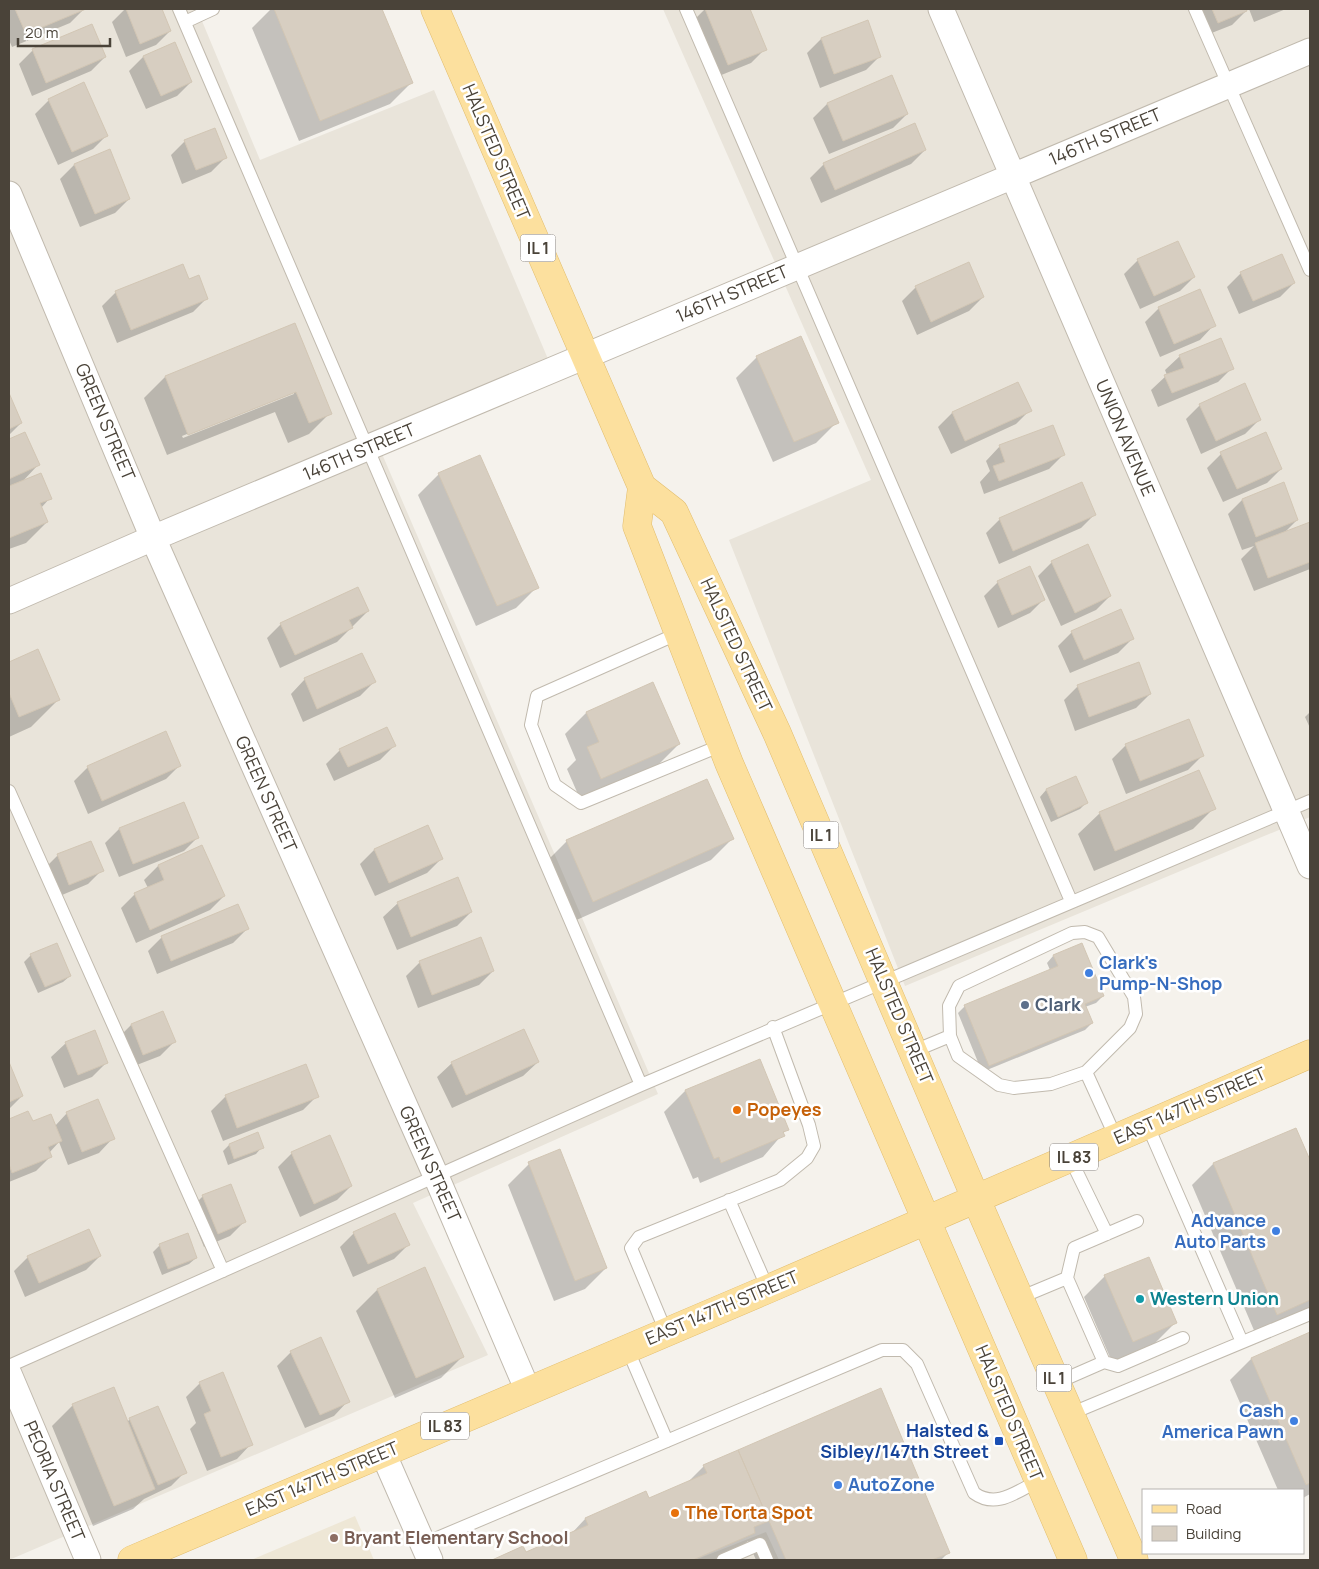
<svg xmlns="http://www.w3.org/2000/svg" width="1319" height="1569" viewBox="0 0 1319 1569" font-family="Manrope,sans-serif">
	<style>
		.residential { fill: #e9e4da }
		.education { fill: #eee7d6 }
		.shadow { fill: #0003; fill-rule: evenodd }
		.building { fill: #d7cec1; stroke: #d2c6b4 }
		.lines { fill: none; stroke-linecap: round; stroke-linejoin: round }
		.lane-casing { stroke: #c1baae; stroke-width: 14 }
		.street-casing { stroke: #c1baae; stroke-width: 27 }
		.primary-casing { stroke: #e2bd6d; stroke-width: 29 }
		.lane { stroke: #fff; stroke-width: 12 }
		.street { stroke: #fff; stroke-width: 25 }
		.primary { stroke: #fce09e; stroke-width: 28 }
		.shop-dot { fill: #3f7fe0; stroke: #fff; stroke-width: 2 }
		.service-dot { fill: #5c6f8a; stroke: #fff; stroke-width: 2 }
		.food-dot { fill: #e8710a; stroke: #fff; stroke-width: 2 }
		.culture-dot { fill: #0f9aa8; stroke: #fff; stroke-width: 2 }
		.transit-dot { fill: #1a4fb4; stroke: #fff; stroke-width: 2 }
		.education-dot { fill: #8d6e63; stroke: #fff; stroke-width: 2 }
		.labels { text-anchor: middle; stroke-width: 5; stroke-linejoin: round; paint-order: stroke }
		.shield { fill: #fff; stroke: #807b74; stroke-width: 1 }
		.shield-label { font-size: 16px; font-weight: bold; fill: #4a4339 }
		.street-label { font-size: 18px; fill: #4a4339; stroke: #fff }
		.shop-label { font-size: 18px; font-weight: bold; fill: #366cbe; stroke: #fff; text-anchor: start }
		.service-label { font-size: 18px; font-weight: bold; fill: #4e5e75; stroke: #fff; text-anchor: start }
		.food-label { font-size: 18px; font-weight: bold; fill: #c56008; stroke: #fff; text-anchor: start }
		.culture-label { font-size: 18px; font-weight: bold; fill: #0d838f; stroke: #fff; text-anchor: start }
		.transit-label { font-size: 18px; font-weight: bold; fill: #164399; stroke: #fff; text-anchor: end }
		.education-label { font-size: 18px; font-weight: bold; fill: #785e54; stroke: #fff; text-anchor: start }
	</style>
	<rect width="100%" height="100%" fill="#f5f2ec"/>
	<path class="residential" d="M9 9H197L260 160 434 90 548 359 373 433 658 1094 413 1203 488 1355 9 1560Z
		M663 9H1310V817L905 986 729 540 871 480Z
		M766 1532 779 1560H695Z"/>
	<path class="education" d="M355 1516 374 1560H251Z"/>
	<path class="shadow" d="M9 9H84L70 23 12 47 9 40Z
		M125 9H161L170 31 156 45 126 57 112 22Z
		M271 9H381L411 83 390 104 299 141 252 28Z
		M705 9H749L765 49 751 63 714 78 691 23Z
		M1193 9H1245L1246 11 1232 25 1204 36Z
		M1249 9H1286L1254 22Z
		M867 22 880 56 866 70 820 88 807 53 821 39Z
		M174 44 191 82 177 96 146 109 129 71 143 57Z
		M33 50 105 57 91 71 32 96 19 64Z
		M49 100 107 135 93 149 58 165 35 114Z
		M827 104 907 114 893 128 829 154 813 118Z
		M185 141 225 158 211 172 182 184 171 155Z
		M925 150 911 164 821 203 810 178 824 164Z
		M74 165 129 199 115 213 80 227 60 179Z
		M1138 260 1194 277 1180 291 1140 309 1124 274Z
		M1241 273 1294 283 1280 297 1239 314 1227 287Z
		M188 281 207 298 193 312 117 343 102 306 116 292Z
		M916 287 983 297 969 311 917 335 902 301Z
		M1159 308 1214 325 1200 340 1160 357 1145 322Z
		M294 325 330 413 309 434 288 443 275 412 167 455 144 398 165 377ZM294 391V394L183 438 182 436Z
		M1180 356 1232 368 1218 382 1158 407 1151 390 1167 375 1165 370Z
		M757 357 837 422 816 443 773 462 736 378Z
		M1018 384 1030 410 1016 424 951 454 938 427 952 413Z
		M9 396 21 423 9 435Z
		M1200 405 1259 420 1245 434 1201 454 1186 419Z
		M25 433 38 465 22 482 50 498 41 508 47 522 26 543 9 549V440Z
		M1000 446 1063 455 1049 469 984 494 980 482 990 471 986 461Z
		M1221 454 1281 469 1267 483 1223 502 1207 468Z
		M439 474 537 587 516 608 476 626 418 495Z
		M1283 484 1297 520 1283 534 1310 523V569L1254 591 1241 559 1254 546 1242 550 1228 514 1242 500Z
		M1095 514 1081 528 999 564 986 533 1000 519Z
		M1052 562 1110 596 1096 610 1061 626 1038 576Z
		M998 582 1044 599 1030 613 998 628 984 596Z
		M368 611 337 642 280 668 267 638 281 624Z
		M1072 632 1132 639 1118 653 1070 673 1058 646Z
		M37 651 58 700 31 727 9 737V663Z
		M305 679 374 682 360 696 303 722 291 694Z
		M653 684 679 744 658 765 580 799 567 769 576 760 565 734 586 713Z
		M1078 686 1150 694 1136 708 1075 731 1064 700Z
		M1310 712V728L1305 717Z
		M1126 745 1202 756 1188 770 1126 794 1112 759Z
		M394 746 380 760 334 781 326 764 340 750Z
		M180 765 166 779 88 814 74 781 88 767Z
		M1075 778 1086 803 1080 809 1051 822 1040 797 1046 790Z
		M706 780 732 839 711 860 572 922 546 862 567 841Z
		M184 803 198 837 184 851 119 877 105 843 119 829Z
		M1214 808 1193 829 1094 871 1078 834 1100 813Z
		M427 827 441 859 427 873 375 896 360 864 374 850Z
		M202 847 224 896 210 910 136 943 121 908 135 894 148 888 144 880 158 866Z
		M58 855 102 870 88 884 55 898 44 869Z
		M398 903 471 912 457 926 397 950 383 917Z
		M247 929 233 943 157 974 148 951 162 937Z
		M31 955 70 976 63 982 38 993 24 962Z
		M1053 956 1103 996 1096 1003 1085 1007 1092 1023 1085 1030 982 1072 958 1013 965 1006 1050 970 1047 963Z
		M420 962 493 971 479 985 418 1008 406 976Z
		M162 1012 174 1042 160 1056 129 1068 117 1039 131 1025Z
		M66 1043 106 1063 92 1077 64 1088 51 1057Z
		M538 1062 523 1076 452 1108 437 1077 452 1063Z
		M9 1065 22 1096 9 1109Z
		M305 1066 317 1096 303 1110 223 1141 211 1111 225 1097Z
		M685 1091 787 1129 763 1157 700 1183 698 1177 693 1179 664 1112Z
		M28 1113 32 1123 55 1126 67 1113 113 1138 99 1153 68 1165 59 1142 49 1153 50 1157 36 1171 9 1182V1120Z
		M1295 1129 1310 1163V1310L1256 1335 1192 1185 1213 1164Z
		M229 1145 262 1147 256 1154 228 1165 223 1151Z
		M292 1153 351 1186 337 1200 300 1217 278 1167Z
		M529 1164 606 1268 585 1289 554 1301 508 1185Z
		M203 1196 244 1222 230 1236 204 1247 189 1210Z
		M354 1233 408 1245 394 1259 353 1277 340 1247Z
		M160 1245 196 1258 189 1264 162 1275 153 1252Z
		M100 1256 86 1270 25 1297 14 1271 28 1257Z
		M424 1269 462 1357 441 1378 395 1398 356 1311 377 1290Z
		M1105 1276 1175 1323 1154 1344 1112 1362 1084 1297Z
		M1310 1334V1494L1303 1498V1490H1278L1230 1380 1251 1359Z
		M291 1352 348 1401 334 1416 305 1428 277 1366Z
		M200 1383 251 1444 237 1459 207 1471 190 1429 196 1423 186 1397Z
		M73 1405 127 1422 130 1419 185 1472 171 1486 144 1499 133 1509 93 1526 52 1426Z
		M704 1466 949 1552 941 1560H756L748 1541 733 1554 718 1560H493L522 1547 525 1554 571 1534 585 1519 645 1493 648 1500 687 1483Z"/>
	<path class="building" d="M15 9H86L26 34Z
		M126 9H162L171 31 140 44Z
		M274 9H382L413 83 320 121Z
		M705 9H750L767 50 728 65Z
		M1212 9H1246L1247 11 1218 23Z
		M868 20 881 57 834 74 821 38Z
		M92 24 106 57 46 83 32 49Z
		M175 42 192 82 161 96 143 56Z
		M892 75 908 114 843 141 827 103Z
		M84 82 108 136 72 152 48 99Z
		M915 123 926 150 835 190 823 163Z
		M215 128 227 158 196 170 184 140Z
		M110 149 130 199 95 214 74 164Z
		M1178 241 1195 277 1154 296 1137 259Z
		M1282 254 1295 283 1253 301 1240 272Z
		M969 262 984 297 931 322 915 286Z
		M183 264 189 279 199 275 208 299 131 330 115 291Z
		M1200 289 1216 326 1174 344 1158 307Z
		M295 323 332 414 309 423 296 392 188 435 165 376Z
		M801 336 839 423 794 442 756 356Z
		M1221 338 1234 369 1172 393 1164 375 1184 368 1179 355Z
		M1018 382 1032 411 965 441 952 412Z
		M1245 383 1261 420 1216 441 1199 404Z
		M9 393 22 423 9 429Z
		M1053 425 1065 455 999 481 993 466 1005 462 999 445Z
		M25 432 40 465 9 479V439Z
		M1266 432 1282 469 1237 489 1220 452Z
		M480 455 539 588 497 606 438 473Z
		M41 473 52 499 40 503 48 522 9 538V486Z
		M1082 482 1096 515 1013 551 999 518Z
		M1284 482 1298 520 1256 537 1242 499Z
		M1310 522V562L1268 578 1255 543Z
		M1088 544 1111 596 1075 613 1051 561Z
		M1030 566 1045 600 1012 615 997 581Z
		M358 587 369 611 349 620 353 628 295 655 280 623Z
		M1121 609 1134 639 1084 660 1071 631Z
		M38 649 60 700 19 717 9 693V662Z
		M362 653 376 682 317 709 304 678Z
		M1139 662 1151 694 1089 717 1077 685Z
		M653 682 680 744 601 779 587 747 599 742 586 712Z
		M1189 719 1204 756 1140 781 1125 744Z
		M387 727 396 746 348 767 339 749Z
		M166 731 181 766 102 801 87 766Z
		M1199 770 1216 809 1115 851 1099 812Z
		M1076 776 1088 803 1058 817 1046 789Z
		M707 779 734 839 593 902 566 840Z
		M184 802 199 838 133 864 119 828Z
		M428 825 443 859 389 883 374 849Z
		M91 841 104 871 69 885 57 854Z
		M202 845 225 896 150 930 134 893 164 880 158 865Z
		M458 877 472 912 411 937 397 902Z
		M238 904 249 929 171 961 161 936Z
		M481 937 494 971 432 995 419 961Z
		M57 943 71 976 45 987 30 954Z
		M1082 943 1104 996 1085 1004 1093 1023 989 1066 964 1005 1058 966 1053 955Z
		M163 1011 176 1042 143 1055 131 1024Z
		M524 1029 539 1062 466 1095 451 1062Z
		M95 1030 108 1063 78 1075 65 1042Z
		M760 1059 789 1130 783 1132 785 1136 721 1163 719 1157 714 1159 685 1090Z
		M9 1062 23 1096 9 1102Z
		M306 1064 319 1097 237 1128 225 1095Z
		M98 1099 115 1139 82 1152 66 1112Z
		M28 1111 33 1121 51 1114 62 1141 48 1147 52 1157 12 1173 9 1164V1119Z
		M1296 1128 1310 1160V1300L1277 1315 1213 1163Z
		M258 1132 264 1148 234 1159 229 1144Z
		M330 1135 352 1186 314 1204 291 1152Z
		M560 1149 607 1268 575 1281 528 1162Z
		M231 1184 246 1222 218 1234 202 1195Z
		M395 1213 410 1245 368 1264 353 1232Z
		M89 1229 101 1256 39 1283 27 1256Z
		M188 1233 197 1258 168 1269 159 1244Z
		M1149 1257 1177 1323 1133 1342 1104 1275Z
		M425 1267 464 1357 416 1378 377 1289Z
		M1310 1332V1483L1306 1485 1251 1358Z
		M321 1337 350 1402 320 1415 290 1351Z
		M223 1372 253 1445 221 1457 204 1414 211 1411 199 1382Z
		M114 1387 155 1489 114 1506 72 1404Z
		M881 1388 950 1553 932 1560H786L738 1450Z
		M158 1406 187 1473 158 1485 129 1418Z
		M738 1450 769 1521 754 1527 755 1533 693 1560H492L523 1546 526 1552 588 1525 585 1518 646 1491 649 1498 707 1473 703 1465Z"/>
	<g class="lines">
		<defs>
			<path id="lane" d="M179 9 641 1085
				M686 9 1071 901
				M1195 9 1310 270
				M185 22 213 9
				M679 633 537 696 531 725 555 785 581 803 722 745
				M9 791 223 1271
				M950 1036 949 1006 959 986 1072 933 1085 932 1098 937 1134 997 1136 1014 1130 1028 1086 1072 1116 1138
				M914 1051 950 1036 958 1056 999 1085 1014 1088 1051 1084 1086 1072
				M1147 1124 1242 1342
				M1070 1158 1107 1234
				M729 1200 768 1289
				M1019 1298 1067 1278
				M666 1332 631 1248 639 1237 780 1180 807 1158 814 1146 809 1125 773 1027
				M627 1348 667 1441
				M1104 1362 1118 1366 1183 1338
				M9 1366 641 1085 1310 801
				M1056 1383 1104 1362 1067 1278 1074 1248 1137 1221
				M1070 1414 1310 1314
				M423 1544 882 1350H903L917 1364 974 1493C996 1509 1016 1492 1038 1481
				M723 1560 760 1544 767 1560"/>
			<path id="street" d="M941 9 1310 866
				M9 194 153 538 436 1176 528 1391
				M9 601 153 538 1310 51
				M9 1374 88 1560
				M383 1453 430 1560"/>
			<path id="primary" d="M435 9 642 487 674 512 777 733 976 1199 1134 1560
				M642 487 637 526 729 763 1073 1560
				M132 1560 768 1289 1310 1054"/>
		</defs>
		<use href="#lane" class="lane-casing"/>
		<use href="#street" class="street-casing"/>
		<use href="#primary" class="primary-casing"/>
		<use href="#lane" class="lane"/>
		<use href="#street" class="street"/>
		<use href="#primary" class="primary"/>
	</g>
	<g class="shop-dot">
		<circle cx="1089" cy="973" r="5"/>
		<circle cx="1276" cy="1231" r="5"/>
		<circle cx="1294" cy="1421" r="5"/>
		<circle cx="838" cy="1485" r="5"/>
	</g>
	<circle class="service-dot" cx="1025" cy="1005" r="5"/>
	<g class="food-dot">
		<circle cx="737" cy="1110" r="5"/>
		<circle cx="675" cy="1513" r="5"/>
	</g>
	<circle class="culture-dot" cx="1140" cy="1299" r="5"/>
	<rect class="transit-dot" x="994" y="1436" width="10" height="10" rx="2.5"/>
	<circle class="education-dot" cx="334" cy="1538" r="5"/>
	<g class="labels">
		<g class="shield">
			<rect x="520.5" y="234.5" width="35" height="27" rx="4"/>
			<rect x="803.5" y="821.5" width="35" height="27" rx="4"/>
			<rect x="1050" y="1143.5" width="48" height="27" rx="4"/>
			<rect x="1036.5" y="1364.5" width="35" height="27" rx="4"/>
			<rect x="421" y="1412.5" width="48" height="27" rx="4"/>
		</g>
		<g class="shield-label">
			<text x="538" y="254">IL 1</text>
			<text x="821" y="841">IL 1</text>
			<text x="1074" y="1163">IL 83</text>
			<text x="1054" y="1384">IL 1</text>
			<text x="445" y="1432">IL 83</text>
		</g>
		<g class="street-label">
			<text transform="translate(1105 137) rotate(-23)" y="6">146TH STREET</text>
			<text transform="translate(496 152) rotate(67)" y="6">HALSTED STREET</text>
			<text transform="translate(732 294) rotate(-23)" y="6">146TH STREET</text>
			<text transform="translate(105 422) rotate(67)" y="6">GREEN STREET</text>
			<text transform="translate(1125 438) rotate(67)" y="6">UNION AVENUE</text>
			<text transform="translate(359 452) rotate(-23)" y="6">146TH STREET</text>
			<text transform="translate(736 645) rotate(65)" y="6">HALSTED STREET</text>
			<text transform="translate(266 794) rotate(66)" y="6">GREEN STREET</text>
			<text transform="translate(899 1016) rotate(67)" y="6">HALSTED STREET</text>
			<text transform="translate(1190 1106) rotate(-24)" y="6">EAST 147TH STREET</text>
			<text transform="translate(430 1164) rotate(66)" y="6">GREEN STREET</text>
			<text transform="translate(722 1308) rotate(-23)" y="6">EAST 147TH STREET</text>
			<text transform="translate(1009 1413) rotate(67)" y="6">HALSTED STREET</text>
			<text transform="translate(322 1479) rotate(-23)" y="6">EAST 147TH STREET</text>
			<text transform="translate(54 1481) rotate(67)" y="6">PEORIA STREET</text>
		</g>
		<g class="shop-label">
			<text x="1099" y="969">Clark's<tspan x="1099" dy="21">Pump-N-Shop</tspan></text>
			<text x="1266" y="1227" text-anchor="end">Advance<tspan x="1266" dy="21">Auto Parts</tspan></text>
			<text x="1284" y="1417" text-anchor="end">Cash<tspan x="1284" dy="21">America Pawn</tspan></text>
			<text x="848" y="1491">AutoZone</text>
		</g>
		<g class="service-label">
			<text x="1035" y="1011">Clark</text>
		</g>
		<g class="food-label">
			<text x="747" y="1116">Popeyes</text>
			<text x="685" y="1519">The Torta Spot</text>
		</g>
		<g class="culture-label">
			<text x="1150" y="1305">Western Union</text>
		</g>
		<g class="transit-label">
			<text x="989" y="1437">Halsted &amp;<tspan x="989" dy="21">Sibley/147th Street</tspan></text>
		</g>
		<g class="education-label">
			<text x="344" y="1544">Bryant Elementary School</text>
		</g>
	</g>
	<rect width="1319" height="1569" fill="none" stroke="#4a4339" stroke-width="20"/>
	<rect x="1142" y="1489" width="162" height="65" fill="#ffffff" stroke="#b7b4b0"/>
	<rect x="1152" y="1505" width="25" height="8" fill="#fce09e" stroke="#b7b4b0"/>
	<text x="1186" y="1514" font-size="15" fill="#4a4339">Road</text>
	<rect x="1152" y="1526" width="25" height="15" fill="#d7cec1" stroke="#b7b4b0"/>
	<text x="1186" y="1539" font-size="15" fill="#4a4339">Building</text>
	<path d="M18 38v8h92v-8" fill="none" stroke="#4a4339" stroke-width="2.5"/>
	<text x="25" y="38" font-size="15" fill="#4a4339" stroke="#ffffff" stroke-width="4" paint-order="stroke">20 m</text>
</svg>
